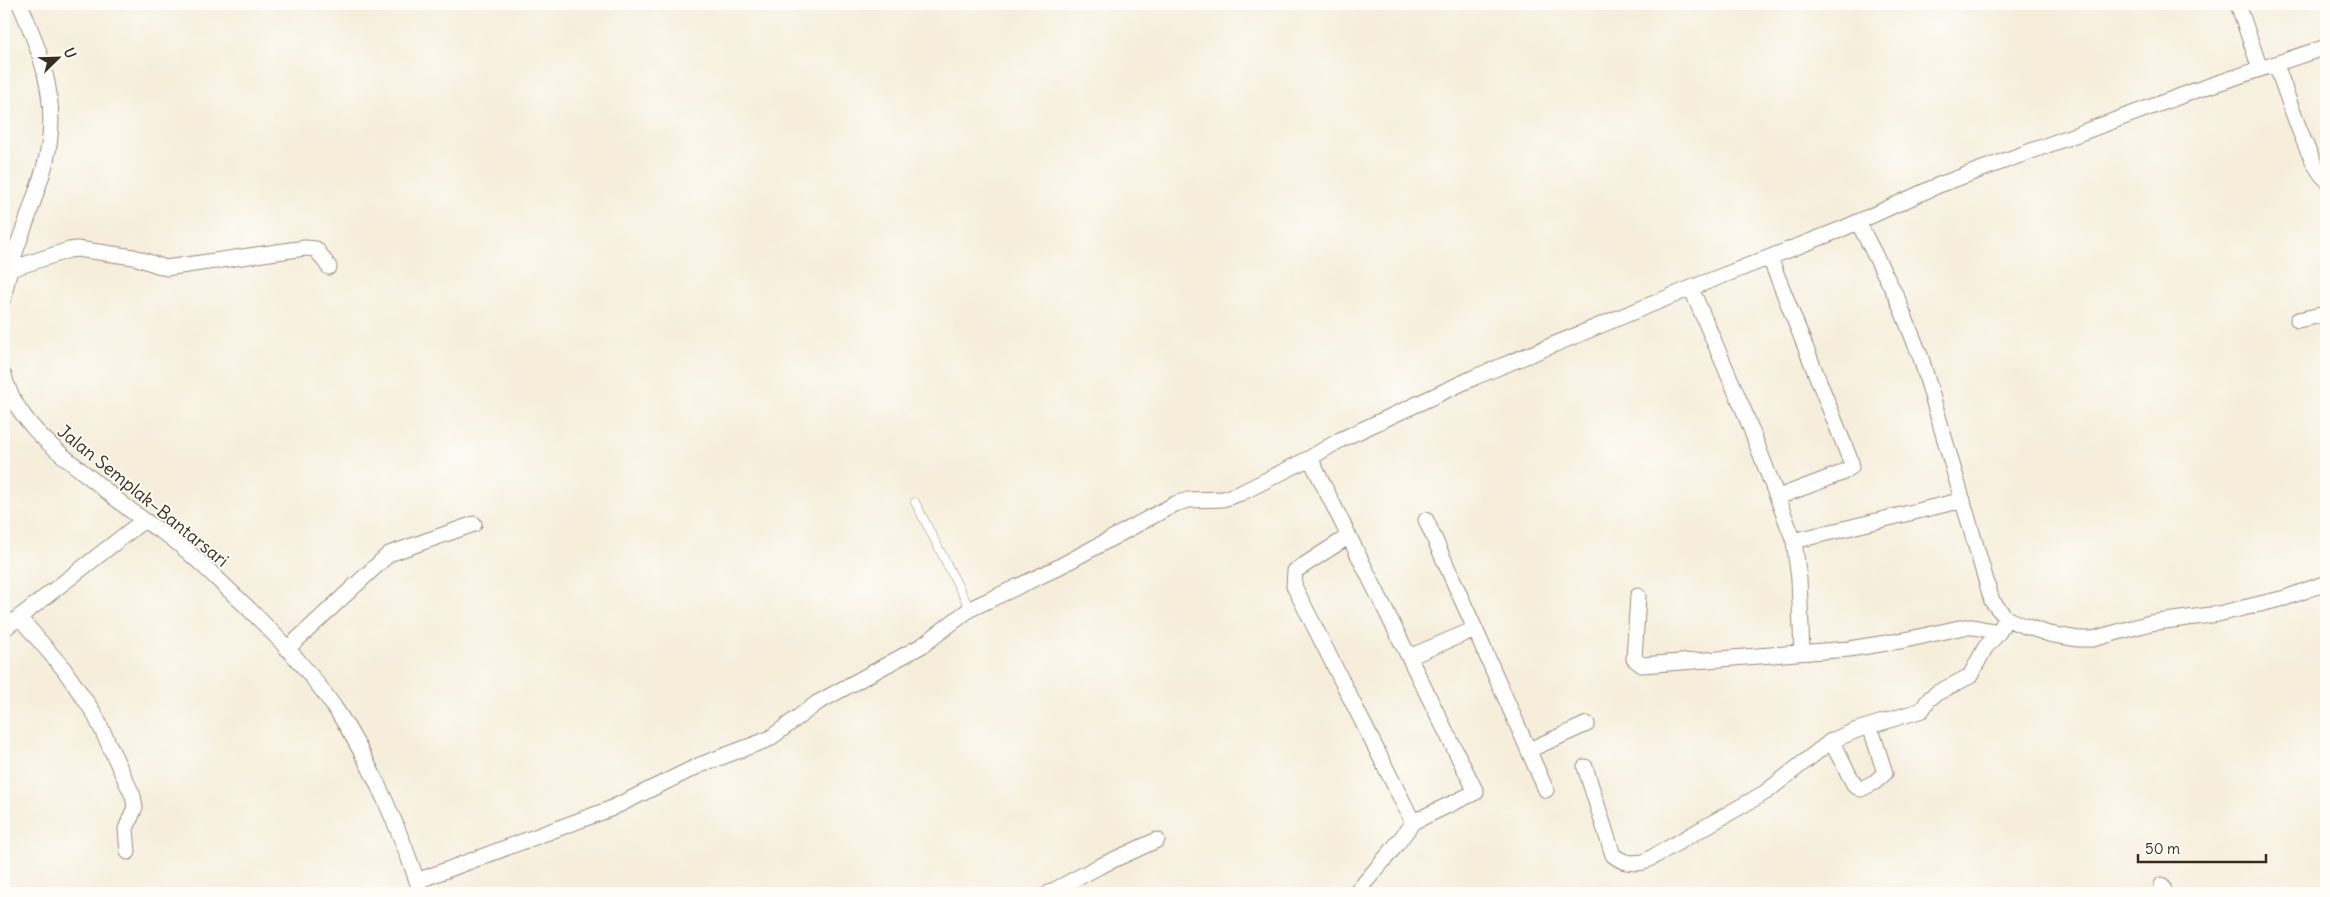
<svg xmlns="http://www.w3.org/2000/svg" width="2330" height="897" viewBox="0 0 2330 897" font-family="Delius,sans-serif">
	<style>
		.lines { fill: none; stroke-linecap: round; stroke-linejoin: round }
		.service-casing { stroke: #988c7c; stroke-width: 9 }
		.minor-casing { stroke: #988c7c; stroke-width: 17 }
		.service { stroke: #fff; stroke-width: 8 }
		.minor { stroke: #fff; stroke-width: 15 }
		.labels { text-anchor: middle; stroke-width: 4; stroke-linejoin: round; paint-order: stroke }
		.street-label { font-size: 18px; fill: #3b2a1e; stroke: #fdfcf7 }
	</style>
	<rect width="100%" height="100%" fill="#fdfcf7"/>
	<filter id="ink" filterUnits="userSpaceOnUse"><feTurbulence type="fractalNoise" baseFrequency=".02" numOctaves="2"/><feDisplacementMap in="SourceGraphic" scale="10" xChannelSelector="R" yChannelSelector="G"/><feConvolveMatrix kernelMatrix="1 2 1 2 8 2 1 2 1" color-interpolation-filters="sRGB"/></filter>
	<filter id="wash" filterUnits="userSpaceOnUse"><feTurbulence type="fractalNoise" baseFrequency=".0096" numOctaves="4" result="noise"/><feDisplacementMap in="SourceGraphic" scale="20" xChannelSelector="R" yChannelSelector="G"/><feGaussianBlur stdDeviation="1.12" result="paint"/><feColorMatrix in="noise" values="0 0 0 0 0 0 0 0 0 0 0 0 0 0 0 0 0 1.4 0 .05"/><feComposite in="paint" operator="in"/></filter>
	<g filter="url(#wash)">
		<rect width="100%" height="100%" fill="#f6eedb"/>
	</g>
	<g filter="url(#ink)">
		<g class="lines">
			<defs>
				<path id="service" d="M915 502 970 609"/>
				<path id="minor" d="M2238 4 2260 69
					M2276 64C2284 86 2310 169 2326 179
					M1858 222 1897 298 1921 358 1992 601 2006 618 2019 624 2049 634 2078 639H2093L2150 623 2218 614 2285 598 2326 583
					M1770 258 1851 462V467L1842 473 1778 497
					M8 270 69 250 77 249 134 257 166 268 305 248 316 249 329 267
					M1691 288 1744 411 1794 541 1799 579 1802 652
					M4 297C8 269 18 244 28 217 36 191 48 164 50 136 55 89 38 46 20 4
					M2298 320 2326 314
					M4 376C17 423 57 451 93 480 110 494 126 508 144 520 154 528 166 533 175 541 194 556 211 573 229 590 269 627 309 668 339 714 371 763 403 837 421 893
					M1310 458 1476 792 1413 822 1294 586 1295 571 1349 536
					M1794 541 1963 500
					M1638 596 1634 659 1642 665 1849 649 1905 640 1964 627H1973L1999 632
					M19 617 63 668 94 713 133 796 135 807 126 829 128 852
					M4 629 144 520
					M1475 629 1546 790
					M287 649 389 554 474 524
					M1409 657 1475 629 1426 520
					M1831 741 1855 786 1861 789 1875 782 1885 773 1870 726
					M1529 750 1587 724
					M1585 767 1613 855C1623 863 1631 864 1644 862L1766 792 1831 741 1857 730 1922 710 1929 699 1937 693 1970 676 1985 648 1999 632 2006 618
					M417 881 610 809 700 765 769 739 817 703 923 645 970 609 1053 570 1175 504 1188 500 1223 499 1241 493 1310 458 1340 440 1475 377 1691 288 1842 229 1939 185 2197 90 2326 47
					M2162 885 2165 893
					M1049 893 1098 867 1157 840
					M1356 893 1394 848 1413 822"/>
			</defs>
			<use href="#service" class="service-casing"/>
			<use href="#minor" class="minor-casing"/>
			<use href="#service" class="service"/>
			<use href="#minor" class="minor"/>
		</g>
	</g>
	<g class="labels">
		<g class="street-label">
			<text transform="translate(143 496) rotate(39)" y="6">Jalan Semplak–Bantarsari</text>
		</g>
	</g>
	<rect width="2330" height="897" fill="none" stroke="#fdfcf7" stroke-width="20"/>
	<g transform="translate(58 58) rotate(67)" stroke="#fdfcf7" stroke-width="4" paint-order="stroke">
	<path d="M0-4L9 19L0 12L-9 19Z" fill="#3b2a1e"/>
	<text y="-8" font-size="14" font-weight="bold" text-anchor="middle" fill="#3b2a1e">U</text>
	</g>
	<path d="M2138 854v8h128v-8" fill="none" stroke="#3b2a1e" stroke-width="2.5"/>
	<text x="2145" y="854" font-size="15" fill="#3b2a1e" stroke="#fdfcf7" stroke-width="4" paint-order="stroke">50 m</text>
</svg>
